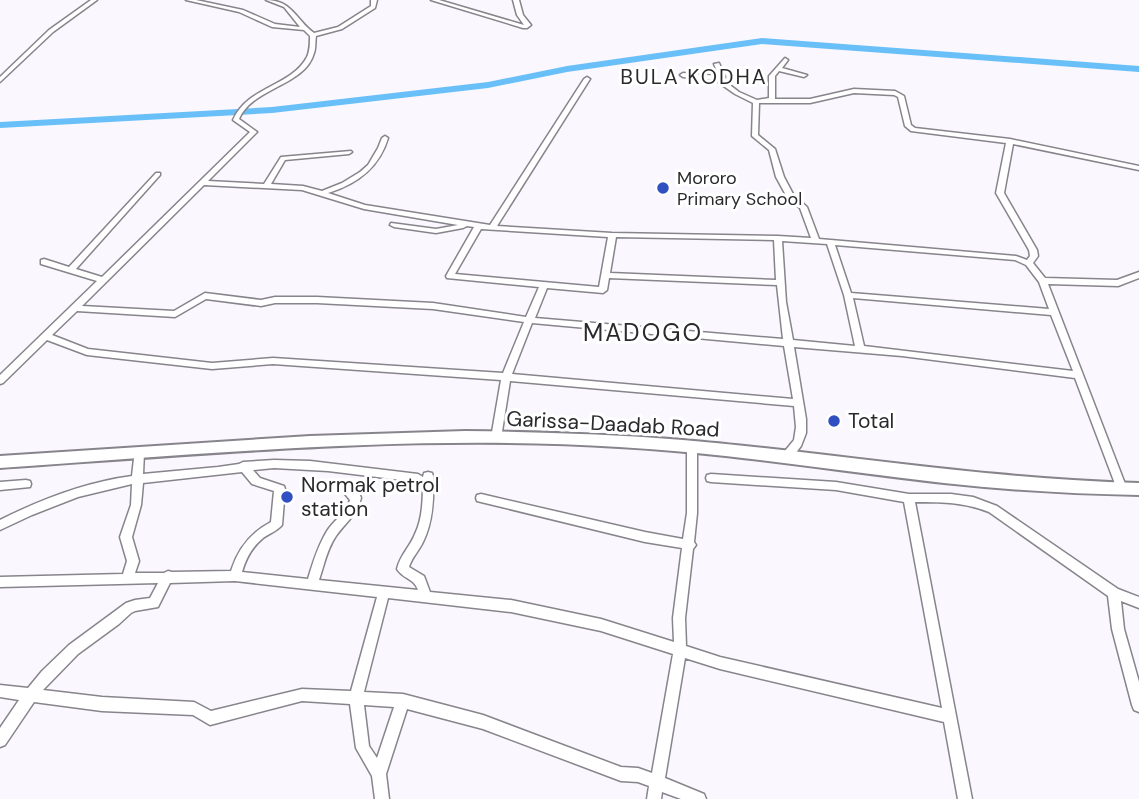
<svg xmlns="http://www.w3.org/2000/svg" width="1139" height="799" viewBox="0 0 1139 799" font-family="'DM Sans',sans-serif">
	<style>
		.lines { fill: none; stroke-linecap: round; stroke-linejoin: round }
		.river { fill: #69bff7; fill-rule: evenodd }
		.minor-casing { stroke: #87848b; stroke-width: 3 }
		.highway-casing { stroke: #87848b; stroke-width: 4 }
		.minor { fill: #fff; fill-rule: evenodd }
		.highway { fill: #fff; fill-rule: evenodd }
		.poi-dot { fill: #304fc0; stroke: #fff; stroke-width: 2.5 }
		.labels { text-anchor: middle; stroke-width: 6; stroke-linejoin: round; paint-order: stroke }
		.far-poi-label { font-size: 18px; fill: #2a292c; stroke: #fff; text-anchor: start }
		.far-quarter-label { font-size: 21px; letter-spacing: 2px; fill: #2a292c; stroke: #fff }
		.poi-label { font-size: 21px; fill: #2a292c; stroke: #fff; text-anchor: start }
		.street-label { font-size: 21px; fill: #2a292c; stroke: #fff }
		.quarter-label { font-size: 24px; letter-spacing: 2px; fill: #2a292c; stroke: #fff }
	</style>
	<rect width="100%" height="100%" fill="#faf7fe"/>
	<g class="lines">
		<path class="river" d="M762 38 1139 66V72L762 44 567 72 488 88 272 113 0 128V122L272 107 488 82 567 66Z"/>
		<defs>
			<path id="minor" d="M91 0H97L53 32 0 82V77L49 30Z
				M186 0H196L243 10 275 24 300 27 284 7 266 0C292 0 296 20 314 33L338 27 371 6V0H377L375 8 342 29 316 36C315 41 316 48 314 53 305 86 253 87 239 119L257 132 208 181 264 184 281 157 351 151 352 152 349 154 285 160 271 184 303 186 322 191 342 183 360 172 368 165 378 148 382 138 385 136 388 138C379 168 357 184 328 193L365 205 490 225 584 79 587 77 590 79 497 226 612 233 778 236 811 238 800 208 787 197 776 177 769 150 752 136 753 103 735 94 715 80 683 77 680 75 683 73 719 76 714 64 719 63 725 77 722 79 739 92 757 100 769 98V76L785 58 788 60 782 68 807 75 804 77 779 71 775 76V99H810L854 89 895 91 904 96 911 125 915 128 1010 139 1139 166V170L1013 144 1004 193 1037 250 1038 256 1033 263 1045 278 1117 280 1139 272V278L1118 286 1048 284 1127 489 1126 492 1122 493 1118 492 1117 489 1075 378 902 356 794 347 806 419V433L801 446 795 454 789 460H781L780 457 794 440 796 427 794 406 510 381 501 438 500 441H492L491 438 501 380 273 364 212 369 87 355 47 340 3 383 0 384V375L97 281 41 264V260L44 259 69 267 156 173H160V175L76 269 102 277 250 132 233 120C248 86 291 87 307 57 310 51 310 43 310 36L304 30 272 27 239 12ZM854 93 894 95 898 97 905 126 911 131 1006 143 996 193 1029 250 1030 256 1027 260 1016 256 819 239 807 207 793 194 784 177 775 149 758 135 759 103H810ZM204 185 302 190 364 209 458 225 436 229 391 223 390 225 394 227 436 233 463 228 467 226 474 227 446 276 447 278 539 287 526 317 433 303 317 297H275L261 300 205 293 174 311 82 306ZM481 229 608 237 599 287 455 274ZM616 237 774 240 776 280 610 273ZM782 241 827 244 844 295 855 346 793 340 786 302ZM835 245 1015 260 1026 265 1039 282 1049 309 851 293ZM609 278 777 285 783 339 535 318 547 288 603 293 607 290ZM853 298 1051 315 1073 371 864 346ZM206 299 261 306 275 303H317L433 309 524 322 503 373 273 358 212 363 88 349 52 335 77 311 175 317ZM532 323 784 346 793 399 512 374Z
				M431 0H439L524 25 517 15 513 0H519L523 15 531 25 527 28H523Z
				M692 444 696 445 697 448V513L694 542 696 545 693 549 685 618 686 646 720 657 942 708 904 502 836 490 711 482 707 481 706 478 707 475 711 474 836 482 909 494H951L973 497 997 506 1118 589 1139 597V608L1121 601 1124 629 1139 682V712L1134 710 1132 705 1112 629 1108 596 989 512C963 502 943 502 915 502L972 799H958L944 722 720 669 685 658 665 778 704 794 706 799H681L662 792 661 799H647L649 786 638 782 621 781 483 729 407 709 386 774 389 799H375L372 776 356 748 350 704 302 701 210 725 193 715 102 711 34 702 5 745 0 747V728L19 700 0 697V685L28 688 42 671 69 645 126 603 135 600 150 598 158 583 0 587V577L123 574 127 561 120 537 131 505 132 484 78 497 32 515 0 530V520C42 499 86 482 132 476L135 450H143L144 453 143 474 218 467 239 464 243 462 274 460 310 461 418 474 423 477 424 473 428 472 432 473 433 476C434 498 433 522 423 542 419 551 412 557 409 567L424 576 430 592 511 600 601 619 674 642 673 618 682 548 645 542 481 502 477 501 476 498 477 495 481 494 645 532 683 539 687 513V448L688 445ZM274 468 328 471 418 482 423 479C423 497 423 518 415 534 410 547 400 555 397 569 403 579 414 578 418 590L319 580C324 565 327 549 336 536 345 523 357 515 361 498L360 495 350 490 346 491 345 494 350 500C346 513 334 520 327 531 318 546 313 562 308 579L242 572C246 558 252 547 263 538 270 533 277 531 282 525L285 489 284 486 260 478 253 470ZM242 472 252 484 274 491 271 522C250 533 238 549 231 571L172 572 168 571 164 573H135L139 561 132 537 141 505 143 483ZM235 581 377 597 351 691 302 689 211 711 194 702 102 697 43 690 78 654 119 624 131 613 135 611 158 607 170 583ZM388 598 511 612 601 631 673 654 652 773 638 768 621 767 483 715 403 694 364 692ZM364 705 394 707 377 758 369 746Z
				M26 480 30 481 31 484 30 487 0 490V482Z"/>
			<path id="highway" d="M465 431C538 432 610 434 683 440 836 453 984 479 1139 483V495C1074 494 1009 490 944 483 836 471 728 453 619 447 413 434 206 454 0 468V456L310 436Z"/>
		</defs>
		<use href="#minor" class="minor-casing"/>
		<use href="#highway" class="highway-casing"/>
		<use href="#minor" class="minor"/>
		<use href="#highway" class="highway"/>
	</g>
	<g class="poi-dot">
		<circle cx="663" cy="188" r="7"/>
		<circle cx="834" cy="421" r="7"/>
		<circle cx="287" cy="497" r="7"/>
	</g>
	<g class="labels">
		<g class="far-poi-label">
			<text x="677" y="184">Mororo<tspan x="677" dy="21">Primary School</tspan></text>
		</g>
		<g class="far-quarter-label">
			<text x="694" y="84">BULA KODHA</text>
		</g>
		<g class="poi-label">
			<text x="848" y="428">Total</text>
			<text x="301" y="492">Normak petrol<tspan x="301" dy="24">station</tspan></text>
		</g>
		<g class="street-label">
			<text transform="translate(613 424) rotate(3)" y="7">Garissa-Daadab Road</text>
		</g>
		<g class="quarter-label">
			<text x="643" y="341">MADOGO</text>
		</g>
	</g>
</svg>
